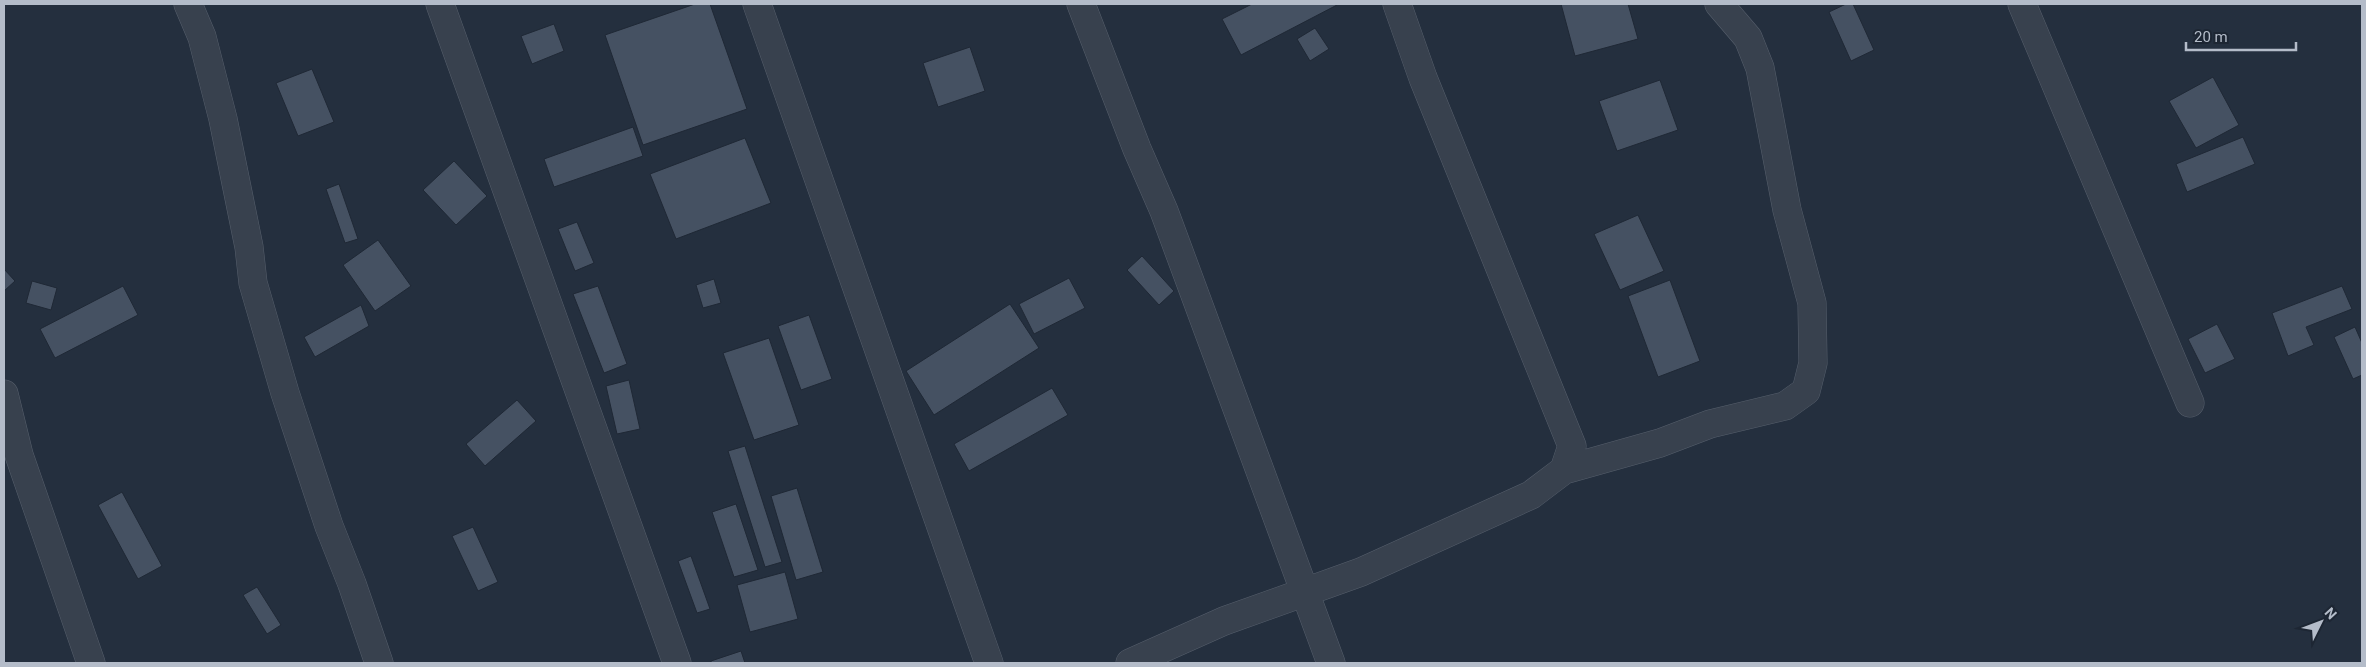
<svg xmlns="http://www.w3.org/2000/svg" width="2366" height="667" viewBox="0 0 2366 667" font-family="Roboto,sans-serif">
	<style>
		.building { fill: #455162; stroke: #1f2835 }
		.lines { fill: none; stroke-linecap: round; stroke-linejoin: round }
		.street-casing { stroke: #565f6c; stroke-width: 29 }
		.street { stroke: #38414e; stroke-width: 28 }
	</style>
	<rect width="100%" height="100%" fill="#242f3e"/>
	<path class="building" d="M695 4H710L747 109 643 145 605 35Z
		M1252 4H1336L1337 5 1241 55 1222 19Z
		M1561 4H1628L1638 39 1575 56Z
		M1846 4H1853L1874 50 1851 61 1829 12Z
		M554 24 564 51 532 64 521 36Z
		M1315 28 1329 49 1310 61 1297 39Z
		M970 47 985 91 938 107 923 63Z
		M312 69 334 122 298 136 276 83Z
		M2213 77 2239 125 2196 148 2169 101Z
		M1660 80 1678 130 1617 151 1599 101Z
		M633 127 643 156 554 187 544 159Z
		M2243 137 2255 164 2187 192 2176 164Z
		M745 138 771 203 676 239 650 174Z
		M454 161 487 196 456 225 423 190Z
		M339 184 358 239 345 243 326 189Z
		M1638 215 1664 271 1620 290 1594 234Z
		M577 222 594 263 575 271 558 229Z
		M378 240 411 286 375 311 343 265Z
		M1142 256 1174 291 1159 305 1127 270Z
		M4 269 15 281 4 291Z
		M1069 278 1085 308 1034 334 1019 304Z
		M714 279 721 303 703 308 696 285Z
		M1670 280 1700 361 1658 377 1628 296Z
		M32 281 57 288 51 310 26 303Z
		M123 286 138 315 55 358 40 329Z
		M598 286 627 364 604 373 573 294Z
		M2342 286 2352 309 2306 327 2314 345 2288 356 2272 313Z
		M1010 304 1039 348 934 415 906 371Z
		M361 305 369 326 315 357 304 337Z
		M809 315 832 379 801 390 778 326Z
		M2217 324 2235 359 2205 373 2188 339Z
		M2355 327 2362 343V375L2353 379 2334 337Z
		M769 338 799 425 754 440 723 353Z
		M629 380 640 429 617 434 606 386Z
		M1052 388 1068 415 969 471 954 444Z
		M517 400 536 421 485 466 466 444Z
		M745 446 782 562 765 567 728 451Z
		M797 488 823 572 796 580 771 496Z
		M122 492 162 566 138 579 98 505Z
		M736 504 758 570 734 577 712 512Z
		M473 527 498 582 478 591 452 536Z
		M691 556 710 609 697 613 678 561Z
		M785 572 798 619 750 632 737 585Z
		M257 587 281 625 267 634 243 595Z
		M741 651 745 663H711V661Z"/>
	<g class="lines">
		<defs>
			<path id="street" d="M188 4 202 37 223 119 249 247 253 283 285 393 329 526 352 584 379 663
				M440 4 677 663
				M757 4 989 663
				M1081 4 1137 149 1164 211 1331 663
				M2022 4 2190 403
				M4 394 19 455 91 663
				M1564 470 1660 443 1710 424 1785 406 1806 391 1813 363 1812 303 1787 210 1760 68 1748 38 1719 4
				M1130 663 1224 621 1361 572 1531 495 1564 470 1572 446 1423 78 1397 4"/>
		</defs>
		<use href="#street" class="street-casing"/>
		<use href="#street" class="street"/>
	</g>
	<rect width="2366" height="667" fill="none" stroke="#b4bcc9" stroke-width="10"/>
	<g transform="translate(2321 622) rotate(48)" stroke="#1d2633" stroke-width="4" paint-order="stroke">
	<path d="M0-4L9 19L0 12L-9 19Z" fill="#b4bcc9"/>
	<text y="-8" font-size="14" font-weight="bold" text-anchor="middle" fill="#b4bcc9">N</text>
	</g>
	<path d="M2186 42v8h110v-8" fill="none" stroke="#b4bcc9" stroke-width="2.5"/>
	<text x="2194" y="42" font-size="15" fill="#b4bcc9" stroke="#1d2633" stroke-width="4" paint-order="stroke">20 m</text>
</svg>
